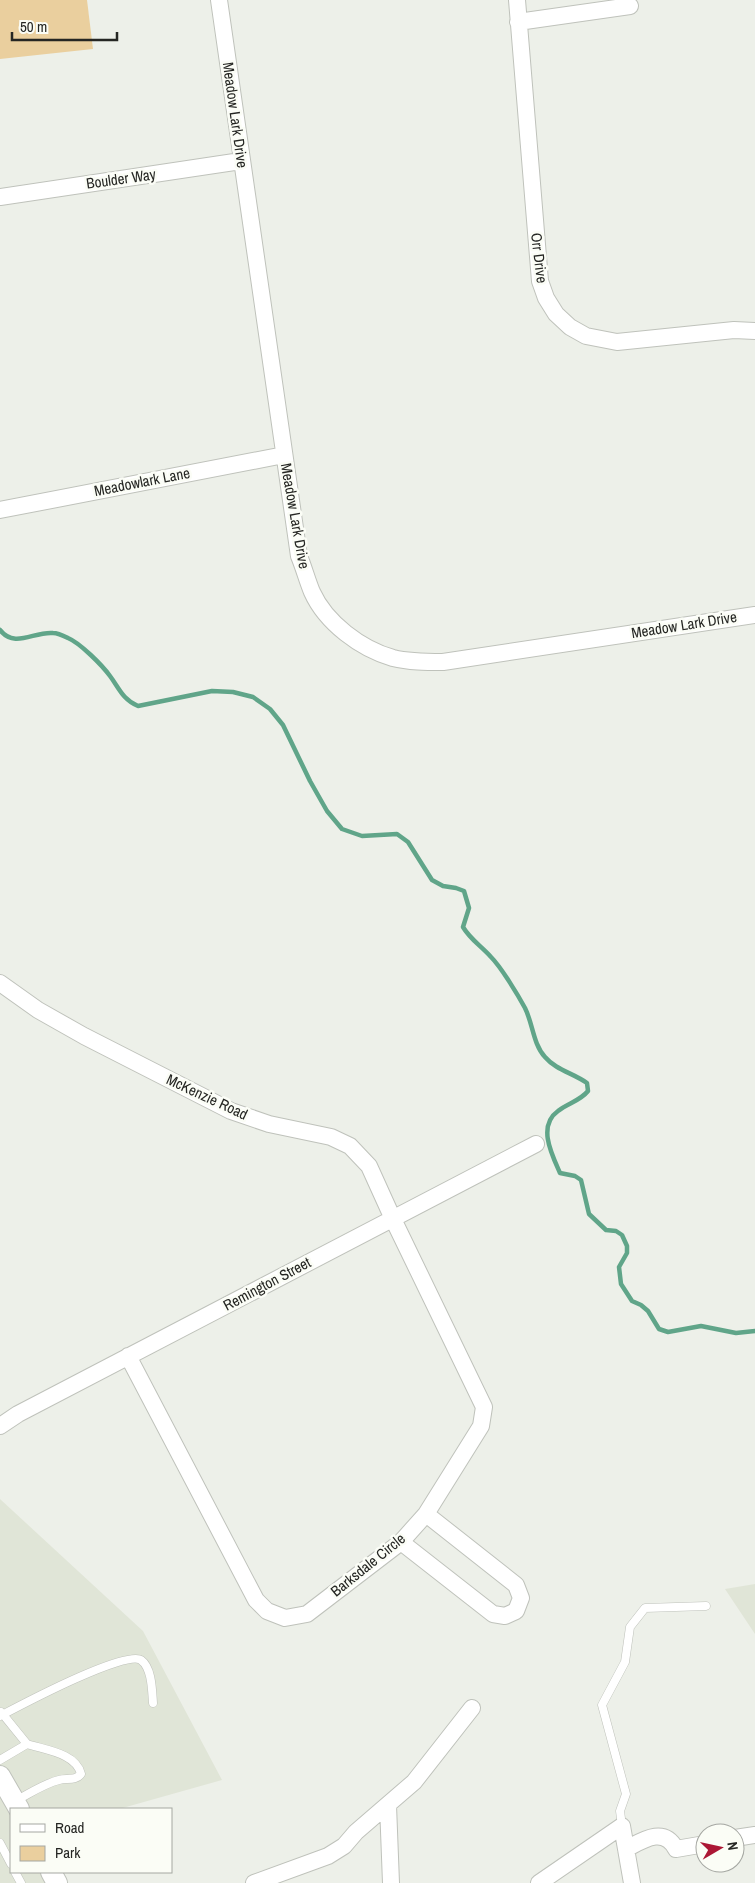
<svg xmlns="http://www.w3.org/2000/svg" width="755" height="1883" viewBox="0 0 755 1883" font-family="'Archivo Narrow',sans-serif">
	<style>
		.built { fill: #e0e5d7 }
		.green { fill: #eacf9e }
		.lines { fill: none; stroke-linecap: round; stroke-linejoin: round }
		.stream { stroke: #60a589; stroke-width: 4.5 }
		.service-casing { stroke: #bfc2bb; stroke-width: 9 }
		.minor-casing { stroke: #bfc2bb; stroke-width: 18 }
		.tertiary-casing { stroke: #bfc2bb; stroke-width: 22 }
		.service { stroke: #fff; stroke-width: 8 }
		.minor { stroke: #fff; stroke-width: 16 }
		.tertiary { stroke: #fff; stroke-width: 20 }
		.labels { text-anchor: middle; stroke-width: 5; stroke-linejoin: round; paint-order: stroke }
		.street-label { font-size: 15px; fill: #252623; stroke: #fbfdf6 }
	</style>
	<rect width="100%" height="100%" fill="#edf0e9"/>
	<path class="built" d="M0 1499 143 1631 222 1780 119 1809H11V1872H53L60 1883H0Z
		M755 1584V1634L725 1589Z"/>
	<path class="green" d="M0 0H87L93 49 0 59Z"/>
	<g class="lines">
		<path class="stream" d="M0 630C15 649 34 631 53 633 58 633 64 636 68 638 80 643 102 665 110 676 119 688 123 700 138 706L212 691 233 692 253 697 270 709 283 725 310 781 327 811 342 829 362 836 397 834 408 842 432 880 443 886 456 888 464 891 469 908 463 927C470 939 481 946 491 957 501 967 518 995 525 1008 533 1024 533 1044 545 1057 556 1070 573 1073 587 1083L588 1091C580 1101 568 1103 558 1111 537 1126 552 1155 560 1173L575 1176 581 1180 589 1214 606 1230 616 1231 622 1235 627 1246V1253L619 1267 621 1284 632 1301 641 1305 648 1311 659 1329 668 1332 701 1326 736 1333 755 1331"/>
		<defs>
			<path id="service" d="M0 1716C19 1706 126 1649 141 1660 152 1668 152 1690 153 1703
				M0 1760 27 1744 1 1712
				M15 1801C29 1794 43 1784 59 1780 67 1778 76 1781 81 1774 76 1753 45 1750 27 1744
				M622 1826 620 1811 626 1794 602 1705 625 1662 630 1627 645 1608 706 1606
				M0 1843 11 1864
				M15 1872 21 1883"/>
			<path id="minor" d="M219 0 299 556C304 568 307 580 312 592 326 623 361 649 393 658 409 662 426 662 443 662L755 615
				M517 0 540 281 546 298 556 314 570 327 586 336 617 342 734 330 755 331
				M518 22 630 6
				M0 197 241 161
				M0 510 284 455
				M0 983 38 1010 84 1036 231 1111 269 1124 331 1137 350 1146 369 1166 393 1219 484 1407 481 1426 426 1514 401 1542 307 1614 285 1618 267 1611 256 1600 128 1356
				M0 1426 18 1414 536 1144
				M401 1542 493 1614 505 1616 516 1611 521 1598 516 1585 426 1514
				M388 1805 391 1883
				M735 1838 755 1835
				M626 1849C643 1840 664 1826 676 1849L705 1844
				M254 1883 328 1856 344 1846 356 1832 414 1782 472 1708
				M539 1883 622 1826 632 1883"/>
			<path id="tertiary" d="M0 1776 19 1809
				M51 1872 57 1883"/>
		</defs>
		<use href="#service" class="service-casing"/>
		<use href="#minor" class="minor-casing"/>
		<use href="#tertiary" class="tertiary-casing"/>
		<use href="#service" class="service"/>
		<use href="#minor" class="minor"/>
		<use href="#tertiary" class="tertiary"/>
	</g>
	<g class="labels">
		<g class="street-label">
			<text transform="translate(235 115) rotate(82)" y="5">Meadow Lark Drive</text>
			<text transform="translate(121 179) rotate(-8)" y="5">Boulder Way</text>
			<text transform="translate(539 258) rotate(83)" y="5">Orr Drive</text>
			<text transform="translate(142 482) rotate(-11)" y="5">Meadowlark Lane</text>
			<text transform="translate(295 516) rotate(80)" y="5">Meadow Lark Drive</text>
			<text transform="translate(684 625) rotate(-9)" y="5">Meadow Lark Drive</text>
			<text transform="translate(207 1097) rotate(25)" y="5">McKenzie Road</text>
			<text transform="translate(267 1284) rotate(-28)" y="5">Remington Street</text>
			<text transform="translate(368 1565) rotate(-39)" y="5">Barksdale Circle</text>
		</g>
	</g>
	<rect x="10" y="1808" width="162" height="65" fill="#fbfdf6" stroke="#a5a7a2"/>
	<rect x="20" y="1824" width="25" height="8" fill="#ffffff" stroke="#a5a7a2"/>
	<text x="55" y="1833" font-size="15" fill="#252623">Road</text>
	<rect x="20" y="1846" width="25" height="15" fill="#eacf9e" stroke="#a5a7a2"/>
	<text x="55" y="1858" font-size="15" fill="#252623">Park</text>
	<g transform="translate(720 1848) rotate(81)"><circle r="24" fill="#fbfdf6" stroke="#a5a7a2"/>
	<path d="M0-4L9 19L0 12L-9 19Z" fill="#ac1735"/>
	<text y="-8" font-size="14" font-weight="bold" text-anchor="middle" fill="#252623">N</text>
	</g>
	<path d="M12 32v8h105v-8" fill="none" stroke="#252623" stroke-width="2.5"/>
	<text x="20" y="32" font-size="15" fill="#252623" stroke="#fbfdf6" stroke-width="4" paint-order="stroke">50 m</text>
</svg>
